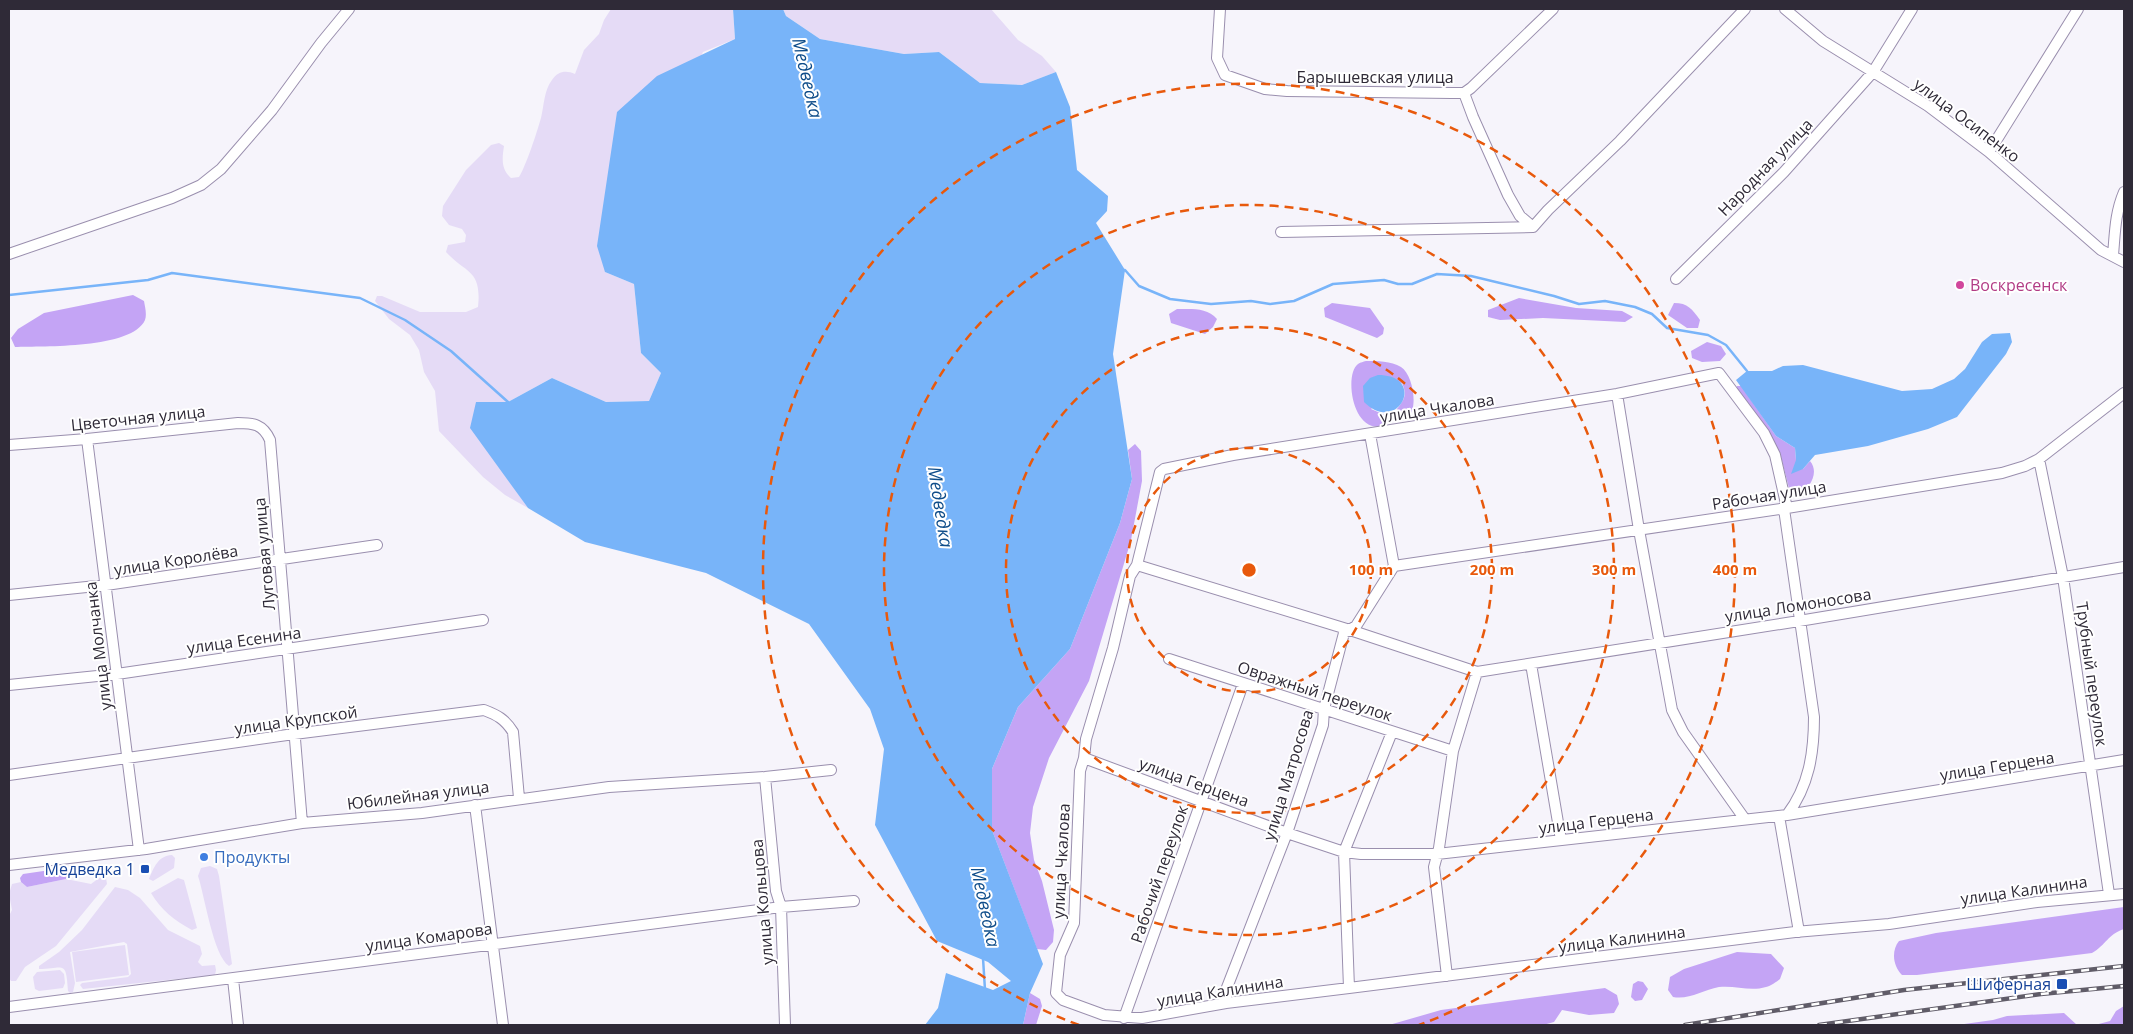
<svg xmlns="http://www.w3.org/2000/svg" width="2133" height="1034" viewBox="0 0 2133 1034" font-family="'Open Sans',sans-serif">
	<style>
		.green { fill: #e5dbf6 }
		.forest { fill: #c4a4f5 }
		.water { fill: #78b4f9 }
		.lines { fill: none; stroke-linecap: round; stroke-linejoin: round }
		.stream { stroke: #78b4f9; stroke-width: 2.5 }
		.minor-casing { stroke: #9a8fae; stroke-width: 12 }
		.minor { stroke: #fff; stroke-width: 10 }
		.rail-casing { stroke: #605c68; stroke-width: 4.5 }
		.rail { stroke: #fff; stroke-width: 2.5; stroke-dasharray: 8; stroke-linecap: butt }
		.ring { fill: none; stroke: #e8590c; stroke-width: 2.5; stroke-dasharray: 9 6 }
		.hotel-dot { fill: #d1479c; stroke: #fff; stroke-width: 2 }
		.shop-dot { fill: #3f7fe0; stroke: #fff; stroke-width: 2 }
		.transit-dot { fill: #1a4fb4; stroke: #fff; stroke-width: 2 }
		.labels { text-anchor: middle; stroke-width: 4; stroke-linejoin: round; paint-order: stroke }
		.street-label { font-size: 16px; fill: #2f2a37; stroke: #fff }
		.hotel-label { font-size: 16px; fill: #b23c85; stroke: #fff; text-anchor: start }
		.shop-label { font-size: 16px; fill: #366cbe; stroke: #fff; text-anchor: start }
		.transit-label { font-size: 16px; fill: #164399; stroke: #fff; text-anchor: end }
		.water-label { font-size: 18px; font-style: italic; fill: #0f4d8a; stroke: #fff }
		.centre { fill: #e8590c; stroke: #fff; stroke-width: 2.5 }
		.ring-label { font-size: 15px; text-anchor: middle; font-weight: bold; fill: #e8590c; stroke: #fff; stroke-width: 4; stroke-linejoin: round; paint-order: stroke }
	</style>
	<rect width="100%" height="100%" fill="#f6f4fb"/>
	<path class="green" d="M611 9H733L735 39 703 52 605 272 634 284 641 353 661 373 649 401 606 402 552 378 508 402 504 474 528 508 505 495 483 477 439 431 435 391 424 372 419 350 410 335 389 319 375 301 377 296H382L420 312H466L478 307C482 269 466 274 446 252L448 245 465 242 466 235 462 229 449 225 442 216 443 206 466 170 491 145 499 143 504 146C502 159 501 169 511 178L519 177C526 166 537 132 541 118 544 106 544 90 552 80 558 71 566 70 575 74L584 50 599 34 604 20Z
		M783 9H991L1018 40 1042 56 1056 72 1022 85 980 83 939 52 904 54 820 39 786 16Z
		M172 855 175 858 174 868 153 881 149 879C154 867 158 856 172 855Z
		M210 866 217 869 219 876 232 964 229 966C213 955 205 897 198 876L201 868Z
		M99 878H106L107 884 56 946 25 967 16 981H11L9 978V916L12 910 9 894 12 884 21 882 27 887 66 879 91 884Z
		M178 878 184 880 197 928 192 930C174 920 161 910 151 893Z
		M115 887 128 890 140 898 168 930 200 946 202 954 198 962 202 966 215 965 216 970 215 975 83 989 80 985 82 983 128 977 131 974 127 944 124 942 70 952 75 983 73 992 70 993 68 991C66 959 64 969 39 969V966L59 952 82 930Z
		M125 945 129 975 76 982 72 952Z
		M60 970 64 974 65 983 63 988 39 991 35 989 33 977 37 972Z"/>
	<path class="forest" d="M133 295 144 301C145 307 147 314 145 320 132 349 43 346 15 347L11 338 18 329 44 313Z
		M1519 298 1576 308 1622 311 1633 317 1625 322 1543 318 1500 320 1488 317V310Z
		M1332 303 1370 308 1384 328 1383 334 1377 338 1325 317 1324 308Z
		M1674 303C1688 303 1692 309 1700 320L1698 328H1687L1668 315Z
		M1177 309C1191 309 1207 307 1217 319L1213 327 1205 334 1171 323 1169 314Z
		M1707 342 1721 346 1726 354 1720 361 1702 362 1692 358 1691 351Z
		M1366 361C1377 361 1391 361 1401 367 1413 375 1418 406 1409 417L1399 415 1397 409C1405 399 1407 394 1402 383L1371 409 1385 415 1383 426C1352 434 1344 374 1358 364 1361 362 1363 362 1366 361Z
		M1737 386H1741L1776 436 1795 448 1796 460 1803 469 1810 461C1820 473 1809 488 1800 496H1794L1790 492 1781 457 1774 442 1736 391Z
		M1135 444 1141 451 1142 481 1131 540 1089 681 1049 758 1033 807 1030 833 1034 860 1042 881 1054 930 1053 942 1046 950 1037 949 992 830V769L1018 707 1070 649 1120 523 1132 479 1128 450Z
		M64 868 68 873 66 879 27 887 21 882 20 878 23 874Z
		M2124 907V929C2108 934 2106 945 2092 953L1917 975H1902C1893 966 1891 951 1899 941L1936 933Z
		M1737 952 1771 954 1784 968 1780 979C1776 982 1771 986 1766 987 1750 992 1735 985 1719 987 1703 990 1689 1000 1673 997L1668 990 1670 977 1684 969Z
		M1638 981 1643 982 1648 989 1642 1000 1635 1001 1631 997 1633 984Z
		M1605 988 1617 995 1619 1004 1614 1013 1589 1015 1562 1010 1554 1022 1543 1025H1389L1441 1010Z
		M1030 993 1040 999 1042 1006 1036 1025H1023Z
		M2124 1006V1025H2095L2110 1021 2116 1011Z
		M2064 1013 2077 1025H1957L1993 1020 2007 1016Z"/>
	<path class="water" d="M733 9H783L786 16 820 39 904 54 939 52 980 83 1022 85 1056 72 1070 107 1077 170 1108 196 1107 211 1096 223 1125 270 1113 354 1132 479 1120 523 1070 649 1018 707 992 769V830L1043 964 1030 993 1023 1025H925L938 1008 946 973 993 990 1011 981 988 962 937 941 875 825 884 749 870 709 809 624 706 573 585 542 528 508 470 428 476 402H508L552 378 606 402 649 401 661 373 641 353 634 284 605 272 597 246 617 112 657 76 735 39Z
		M2010 333 2012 342 2006 354 1957 417 1928 429 1868 446 1815 455 1803 469 1791 474 1796 460 1795 448 1776 436 1736 380 1747 371H1772L1783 366 1803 365 1902 391 1932 389 1954 379 1965 369 1982 342 1992 334Z
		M1378 375C1428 375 1398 436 1364 402L1363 386 1370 378Z"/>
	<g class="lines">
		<path class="stream" d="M1122 271 1125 270 1139 286 1170 299 1211 304 1251 301 1270 304 1294 301 1333 284 1384 280 1398 284H1412L1437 274 1471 276 1554 296 1579 304 1605 301 1635 307 1652 314 1667 328 1708 335 1726 345 1747 371
			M9 295 148 280 172 273 360 298 405 320 451 351 508 402
			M983 958 985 990"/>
		<defs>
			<path id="minor" d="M1220 9 1217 58 1225 75 1265 89 1287 91 1452 93H1464L1471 88 1553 9
				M1785 9 1823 41 1928 106 1989 152 2101 250 2124 262
				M1464 93 1473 117 1508 195 1520 216 1533 227
				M1989 152 2078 9
				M1281 232 1533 227 1548 210 1620 141 1745 9
				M9 254 172 198 201 185 221 169 272 110 321 43 349 9
				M2113 255C2115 233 2115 213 2124 192
				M1676 279 1784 172 1873 72 1912 9
				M1617 394 1639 530 1672 710 1683 732 1744 818
				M1370 434 1394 566
				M87 439 139 850
				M9 445 87 439 238 423C253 423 263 424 270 440L302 823
				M2039 459 2063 577 2109 894
				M1787 508 1775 455 1764 433 1719 373 1617 394 1233 455 1164 469 1160 472 1137 565 1130 576 1113 648 1086 739 1084 758 1080 771 1074 923 1060 955 1056 993 1063 1000 1104 1015 1142 1018 1226 1003 1349 988 1795 932 1889 924 2037 902 2124 894
				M1784 509 1814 717C1814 753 1809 786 1787 815
				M1137 565 1350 630 1477 672 1799 621 2124 567
				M1394 566 1787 508 2002 473 2025 466 2039 459 2124 393
				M9 595 106 585 377 545
				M1169 659 1453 751
				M1531 664 1561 840
				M9 685 117 674 483 620
				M1084 758 1287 833 1344 852 1361 854H1437L1787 815 2124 760
				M9 775 294 734 484 710C497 715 505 719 513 732L519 798
				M765 777 776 891 781 907 785 1025
				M475 805 503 1025
				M1779 816 1799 932
				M9 865 146 849 302 823 422 813 609 787 765 777 831 770
				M1447 976 1434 867 1439 848 1453 751 1477 672
				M233 979 238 1025
				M1349 988 1344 852 1392 732
				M1226 1003V990L1287 833 1323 725 1324 709 1344 633 1356 626 1394 566
				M9 1007 781 907 854 901
				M1124 1018 1243 684"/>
		</defs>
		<use href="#minor" class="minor-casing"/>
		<use href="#minor" class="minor"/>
		<defs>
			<path id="rail" d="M1685 1025 1904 990 2124 966
				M1819 1025 2041 994 2124 986"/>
		</defs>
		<use href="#rail" class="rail-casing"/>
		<use href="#rail" class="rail"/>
	</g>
	<g class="ring">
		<circle cx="1249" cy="570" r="122"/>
		<circle cx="1249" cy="570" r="243"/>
		<circle cx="1249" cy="570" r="365"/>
		<path d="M1079 1025A486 486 0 1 1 1419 1025"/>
	</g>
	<circle class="hotel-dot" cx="1960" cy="285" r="5"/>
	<circle class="shop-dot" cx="204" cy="857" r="5"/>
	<g class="transit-dot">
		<rect x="140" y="864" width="10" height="10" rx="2.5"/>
		<rect x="2056" y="978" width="12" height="12" rx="2.5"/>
	</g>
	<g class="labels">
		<g class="street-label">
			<text x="1375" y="83">Барышевская улица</text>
			<text transform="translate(1967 120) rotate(37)" y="6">улица Осипенко</text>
			<text transform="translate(1765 167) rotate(-46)" y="6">Народная улица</text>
			<text transform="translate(1437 408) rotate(-9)" y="6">улица Чкалова</text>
			<text transform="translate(138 418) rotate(-6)" y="6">Цветочная улица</text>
			<text transform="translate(1769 495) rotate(-9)" y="6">Рабочая улица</text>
			<text transform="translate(264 554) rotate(-95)" y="6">Луговая улица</text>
			<text transform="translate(176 560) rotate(-9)" y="6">улица Королёва</text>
			<text transform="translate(1798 605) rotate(-9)" y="6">улица Ломоносова</text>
			<text transform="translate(244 640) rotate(-8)" y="6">улица Есенина</text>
			<text transform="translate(98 646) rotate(-97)" y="6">улица Молчанка</text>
			<text transform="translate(2092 674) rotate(82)" y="6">Трубный переулок</text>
			<text transform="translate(1315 691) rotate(18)" y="6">Овражный переулок</text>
			<text transform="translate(296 720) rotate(-8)" y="6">улица Крупской</text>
			<text transform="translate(1997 766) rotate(-9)" y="6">улица Герцена</text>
			<text transform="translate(1288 775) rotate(-73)" y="6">улица Матросова</text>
			<text transform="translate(1194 782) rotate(20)" y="6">улица Герцена</text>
			<text transform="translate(418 795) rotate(-7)" y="6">Юбилейная улица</text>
			<text transform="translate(1596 821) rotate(-7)" y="6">улица Герцена</text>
			<text transform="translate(1061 861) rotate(-87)" y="6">улица Чкалова</text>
			<text transform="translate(1159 874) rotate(-71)" y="6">Рабочий переулок</text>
			<text transform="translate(2024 890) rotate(-8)" y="6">улица Калинина</text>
			<text transform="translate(762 902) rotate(-95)" y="6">улица Кольцова</text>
			<text transform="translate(429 937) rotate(-8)" y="6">улица Комарова</text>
			<text transform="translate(1622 939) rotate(-7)" y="6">улица Калинина</text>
			<text transform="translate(1220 991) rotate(-9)" y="6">улица Калинина</text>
		</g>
		<g class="hotel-label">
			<text x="1970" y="291">Воскресенск</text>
		</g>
		<g class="shop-label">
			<text x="214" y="863">Продукты</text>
		</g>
		<g class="transit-label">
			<text x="135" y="875">Медведка 1</text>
			<text x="2051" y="990">Шиферная</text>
		</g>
		<g class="water-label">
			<text transform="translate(807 78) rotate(77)" y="6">Медведка</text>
			<text transform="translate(940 507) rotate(81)" y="6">Медведка</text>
			<text transform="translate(985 907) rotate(78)" y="6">Медведка</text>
		</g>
	</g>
	<circle cx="1249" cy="570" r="8" class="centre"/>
	<g class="ring-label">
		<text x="1371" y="575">100 m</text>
		<text x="1492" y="575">200 m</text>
		<text x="1614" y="575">300 m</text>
		<text x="1735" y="575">400 m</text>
	</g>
	<rect width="2133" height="1034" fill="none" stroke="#2f2a37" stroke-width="20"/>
</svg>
